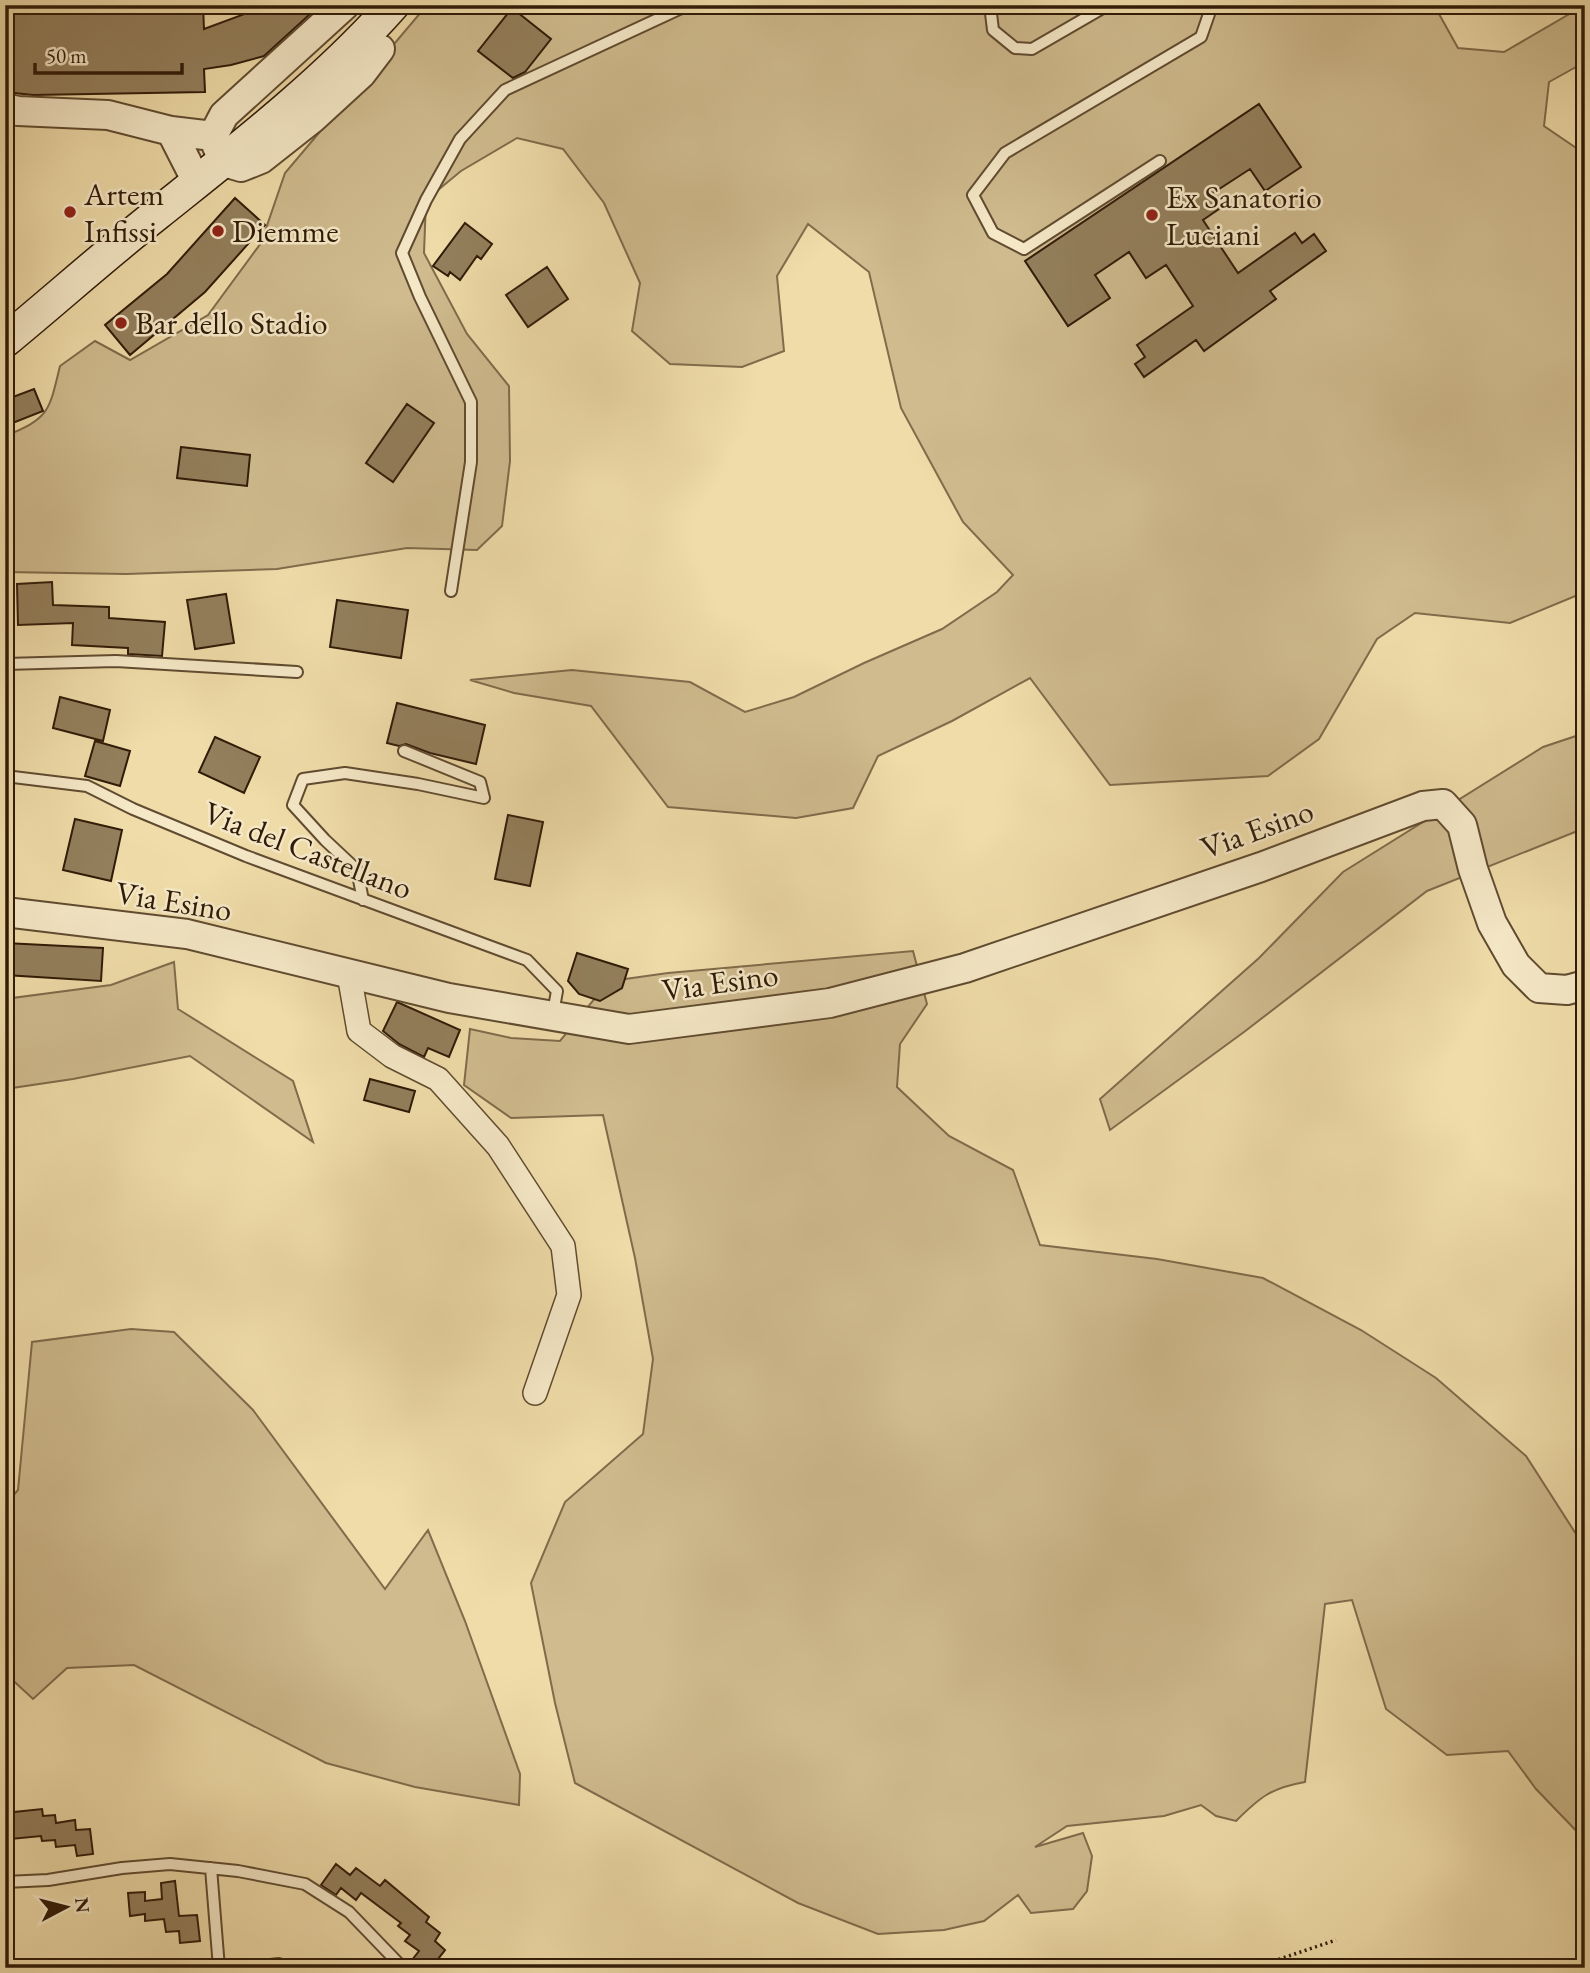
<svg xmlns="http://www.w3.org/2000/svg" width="1590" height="1973" viewBox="0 0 1590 1973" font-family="'EB Garamond',serif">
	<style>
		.green { fill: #cfbb8e; stroke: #806b4b; stroke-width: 2 }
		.building { fill: #937f5c; stroke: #301b08; stroke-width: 2 }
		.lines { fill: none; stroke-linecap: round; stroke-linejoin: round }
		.service-casing { stroke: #604b30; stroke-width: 14 }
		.minor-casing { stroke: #604b30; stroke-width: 26 }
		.tertiary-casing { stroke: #604b30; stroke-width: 32 }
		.secondary-casing { stroke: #301b08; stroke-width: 35 }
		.path { stroke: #301b08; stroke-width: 3.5; stroke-dasharray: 2 3.5; stroke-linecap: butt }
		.service { stroke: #f5e8c7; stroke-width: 10 }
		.minor { stroke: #f5e8c7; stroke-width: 23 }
		.tertiary { stroke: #f5e8c7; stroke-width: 28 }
		.secondary { stroke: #f5e8c7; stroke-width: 32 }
		.poi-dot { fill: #8f2418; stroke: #f5e8c7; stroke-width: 2.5 }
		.labels { text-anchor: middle; stroke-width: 5; stroke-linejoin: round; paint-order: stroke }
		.poi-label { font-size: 32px; fill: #301b08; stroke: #f5e8c7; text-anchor: start }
		.street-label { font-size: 32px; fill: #301b08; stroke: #f5e8c7 }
	</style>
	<rect width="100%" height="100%" fill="#efdca9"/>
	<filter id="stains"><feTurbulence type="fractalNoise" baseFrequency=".00286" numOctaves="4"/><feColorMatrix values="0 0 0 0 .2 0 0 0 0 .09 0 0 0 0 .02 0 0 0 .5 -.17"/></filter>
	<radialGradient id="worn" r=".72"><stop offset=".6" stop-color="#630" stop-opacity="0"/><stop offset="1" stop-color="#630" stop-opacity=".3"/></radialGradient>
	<path class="green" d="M427 5H1434L1458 48 1504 52 1585 5V62L1549 82 1544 126 1585 154V592L1510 623 1415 613 1377 639 1319 739 1268 776 1110 785 1030 678 952 721 878 756 853 808 796 818 668 807 591 706 514 693 470 680 572 670 690 682 745 712 794 697 864 663 942 629 997 592 1013 575 963 522 901 408 869 272 808 224 777 276 784 351 742 367 670 364 632 331 640 283 604 203 563 149 517 138 461 171 426 200 424 253 467 334 509 386 510 461 502 526 477 550 407 548 277 569 126 574 5 572V436C50 418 49 411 60 366L95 341 130 360 208 315 261 243 285 173Z
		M1585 733V828L1427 891 1244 1032 1110 1130 1100 1099 1259 958 1343 872 1543 747Z
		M913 951 927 1004 900 1044 897 1087 949 1136 1013 1170 1040 1245 1157 1259 1263 1278 1361 1330 1436 1378 1526 1456 1585 1548V1840L1536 1789 1508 1751 1447 1755 1386 1709 1352 1600 1325 1604 1305 1782C1271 1788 1260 1797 1236 1821L1216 1816 1201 1805 1164 1816 1067 1826 1035 1847 1083 1833 1092 1856 1087 1891 1073 1909 1031 1913 1018 1895 984 1921 944 1930 878 1934 798 1903 575 1783 555 1703 531 1583 565 1502 643 1434 653 1359 635 1258 603 1115 511 1118 464 1085 470 1029 511 1038 560 1041 600 992 618 980 668 973Z
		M174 962 178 1009 293 1081 313 1142 190 1056 73 1079 5 1089V999L111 985Z
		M131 1329 174 1332 253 1410 385 1589 428 1530 465 1621 520 1774 519 1805 415 1787 326 1763 134 1665 67 1668 33 1699 5 1673V1505L18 1490 32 1342Z"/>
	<path class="building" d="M203 5 204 29 269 5H320L264 56 231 65 204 69 205 92 33 95 5 92V7Z
		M512 8 551 39 525 72 513 78 478 51Z
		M1259 104 1301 167 1265 191 1250 169 1210 195 1219 209 1203 220 1238 273 1295 233 1302 243 1314 234 1326 251 1270 291 1276 299 1204 351 1196 340 1144 377 1135 364 1145 357 1137 345 1193 306 1166 265 1146 278 1129 252 1095 275 1110 298 1068 326 1025 261Z
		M235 198 265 225 205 292 130 355 105 325 167 274Z
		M465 223 492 244 481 259 477 256 460 280 450 272 448 276 433 266Z
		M547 267 568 299 528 327 506 295Z
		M34 389 43 411 5 426V400Z
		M407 404 434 423 393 482 366 463Z
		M181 447 250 455 247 486 177 478Z
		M52 582 53 605 109 607V618L165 622 162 656 128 654V648L72 645 73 623 18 625 17 584Z
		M226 594 234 643 195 649 187 600Z
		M337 600 408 610 401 658 330 647Z
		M60 697 110 710 103 741 53 728Z
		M397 703 485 725 476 764 430 753 406 744 399 746 387 743Z
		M215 737 260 757 244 793 199 772Z
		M95 741 130 751 120 786 85 776Z
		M508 815 543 822 530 886 495 879Z
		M75 819 122 830 111 881 63 870Z
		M5 943 103 948 101 981 5 975Z
		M577 953 628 969 622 988 600 1001 579 994 568 981Z
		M397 1002 460 1030 449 1057 428 1048 424 1057 399 1044 383 1031Z
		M370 1079 415 1091 409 1112 364 1100Z
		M42 1809 43 1816 55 1815 56 1823 75 1820 76 1830 90 1829 93 1854 77 1856 75 1845 56 1847 55 1840 42 1841 41 1836 11 1839 10 1833H5V1813Z
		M336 1864 350 1875 356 1868 380 1886 385 1880 429 1917 426 1922 440 1933 435 1941 445 1950 431 1968H423L412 1960 419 1951 405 1941 410 1935 398 1926 401 1923 361 1893 356 1900 341 1888 336 1895 321 1885Z
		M175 1881 179 1916 197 1915 200 1941 180 1943 179 1931 166 1932 164 1919 145 1921V1914L130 1916 128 1893 145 1892V1901L162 1899 161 1883Z"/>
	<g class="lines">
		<defs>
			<path id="service" d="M990 5 993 30 1015 48 1032 49 1108 5
				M1160 161 1024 249 993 233 973 195 1005 153 1201 37 1209 14 1207 5
				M451 591 471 462V402L420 297 402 253 426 200 460 139 505 90 688 5
				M5 664 116 661 297 672
				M5 776 87 786 133 809 246 856 527 960 557 991 553 1013
				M363 900 357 870 325 840 293 805 303 779 345 773 418 784 484 798 480 782 404 751
				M211 1868 219 1968
				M5 1882 48 1880 122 1868 170 1864 238 1871 305 1884 349 1912 403 1968
				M243 1968 279 1964"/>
			<path id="minor" d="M349 974 359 1031 392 1056 438 1079 498 1146 563 1246 569 1295 535 1393"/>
			<path id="tertiary" d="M5 108 18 111 108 115 171 131 213 136 224 115 345 5
				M171 131 197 182
				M216 144 224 162 241 167 261 159 313 118 361 74 380 49
				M5 912 187 934 449 998 629 1029 830 1003 965 968 1261 867 1423 806 1443 804 1462 825 1473 869 1492 923 1516 965 1539 988 1567 990 1585 985"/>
			<path id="secondary" d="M5 341C56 299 105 255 157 214 237 150 325 82 393 5"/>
		</defs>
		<use href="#service" class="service-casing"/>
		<use href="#minor" class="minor-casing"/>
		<use href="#tertiary" class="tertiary-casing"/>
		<use href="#secondary" class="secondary-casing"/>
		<path class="path" d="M1265 1968 1271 1962 1336 1940"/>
		<use href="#service" class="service"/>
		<use href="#minor" class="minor"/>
		<use href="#tertiary" class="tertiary"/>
		<use href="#secondary" class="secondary"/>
	</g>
	<g class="poi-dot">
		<circle cx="70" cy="212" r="7"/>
		<circle cx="1152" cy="215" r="7"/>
		<circle cx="218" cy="231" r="7"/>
		<circle cx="121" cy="323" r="7"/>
	</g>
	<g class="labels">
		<g class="poi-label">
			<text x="84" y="205">Artem<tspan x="84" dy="37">Infissi</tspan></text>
			<text x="1166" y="208">Ex Sanatorio<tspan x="1166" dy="37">Luciani</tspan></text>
			<text x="232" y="242">Diemme</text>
			<text x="135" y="334">Bar dello Stadio</text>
		</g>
		<g class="street-label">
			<text transform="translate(1257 829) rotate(-20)" y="11">Via Esino</text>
			<text transform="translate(308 850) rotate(21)" y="11">Via del Castellano</text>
			<text transform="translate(174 901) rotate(9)" y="11">Via Esino</text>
			<text transform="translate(720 982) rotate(-8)" y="11">Via Esino</text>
		</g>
	</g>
	<rect width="1590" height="1973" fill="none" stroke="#efdca9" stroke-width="28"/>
	<rect x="7" y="7" width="1576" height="1959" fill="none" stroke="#301b08" stroke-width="3.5"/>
	<rect x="14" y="14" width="1562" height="1945" fill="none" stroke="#301b08" stroke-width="2"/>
	<g transform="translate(66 1907) rotate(83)" stroke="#f5e8c7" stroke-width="5" paint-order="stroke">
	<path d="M0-5L12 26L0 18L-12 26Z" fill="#301b08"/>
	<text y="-10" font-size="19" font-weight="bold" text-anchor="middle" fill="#301b08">N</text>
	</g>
	<path d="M35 63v10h147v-10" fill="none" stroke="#301b08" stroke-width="3.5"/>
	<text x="46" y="63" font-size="21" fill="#301b08" stroke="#f5e8c7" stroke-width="5" paint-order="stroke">50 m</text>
	<rect width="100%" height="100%" filter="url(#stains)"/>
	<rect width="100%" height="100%" fill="url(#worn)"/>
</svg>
